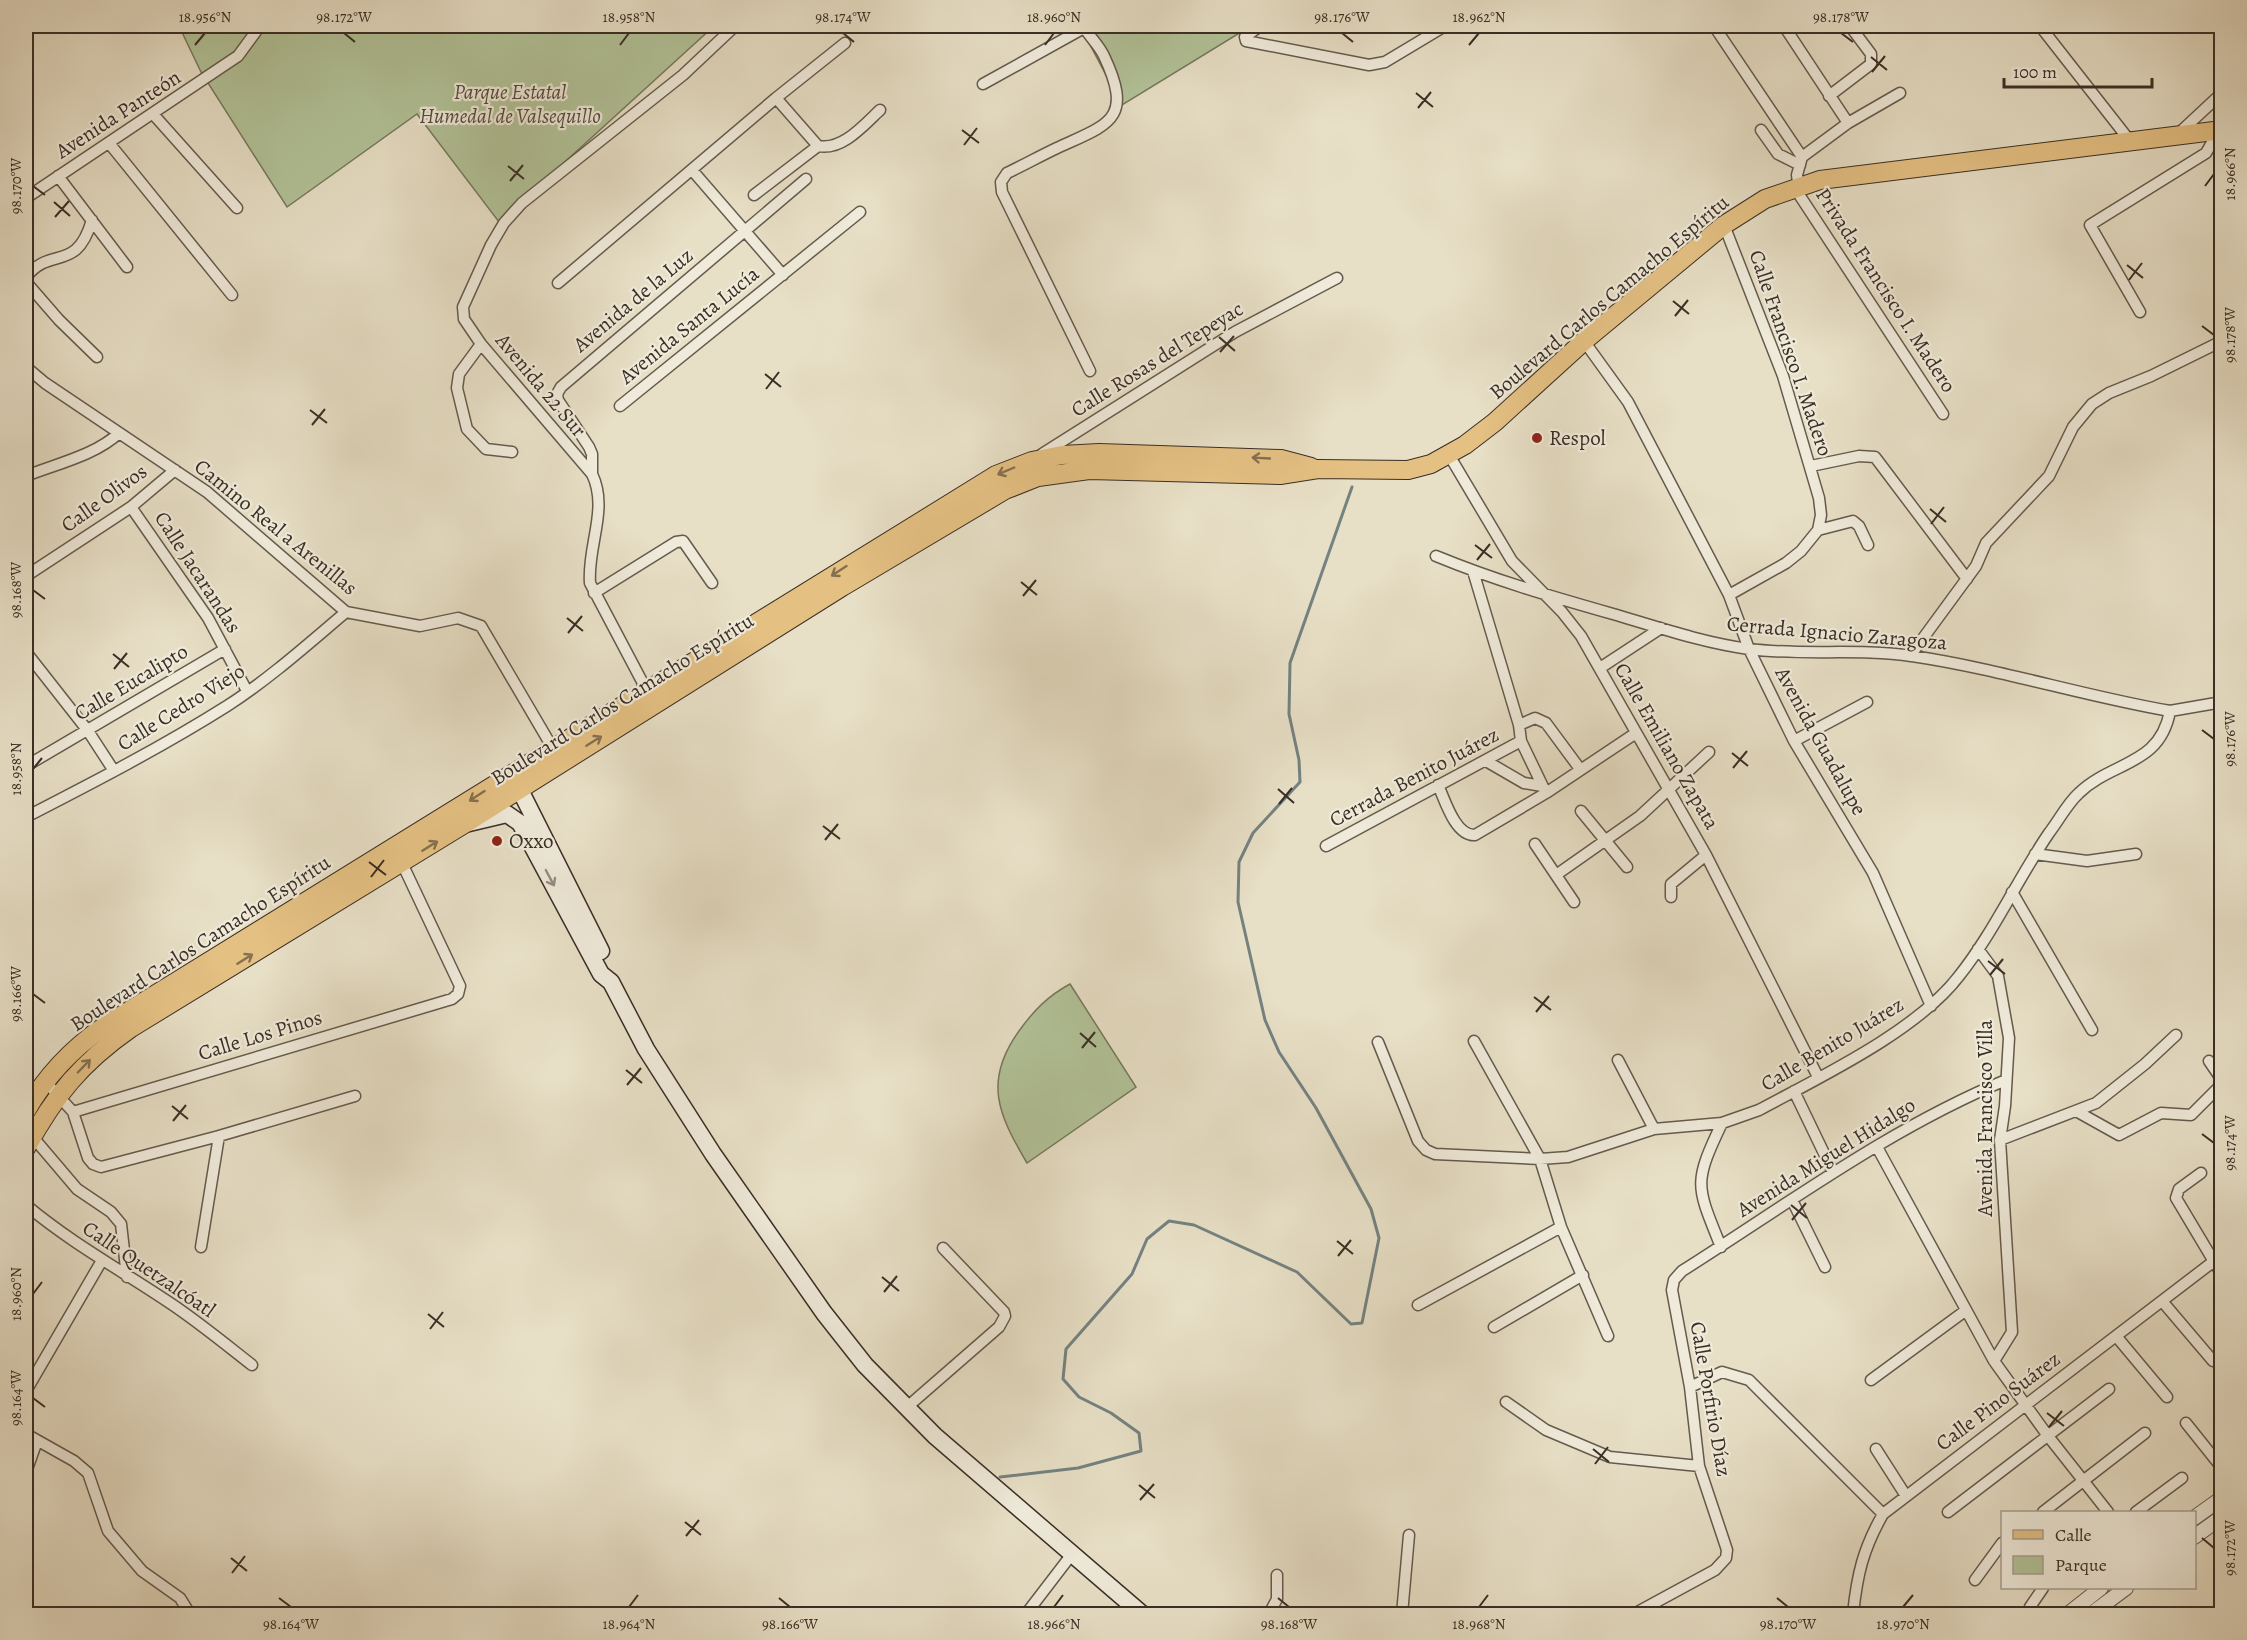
<svg xmlns="http://www.w3.org/2000/svg" width="2247" height="1640" viewBox="0 0 2247 1640" font-family="Alegreya,serif">
	<style>
		.green { fill: #b2c298; stroke: #76785e; stroke-width: 1.5 }
		.lines { fill: none; stroke-linecap: round; stroke-linejoin: round }
		.stream { stroke: #748281; stroke-width: 3 }
		.minor-casing { stroke: #655a4d; stroke-width: 13 }
		.tertiary-casing { stroke: #655a4d; stroke-width: 16 }
		.secondary-casing { stroke: #3a2e25; stroke-width: 19 }
		.primary-casing { stroke: #3a2e25; stroke-width: 20 }
		.minor { stroke: #efeada; stroke-width: 10 }
		.tertiary { stroke: #efeada; stroke-width: 14 }
		.secondary { stroke: #efeada; stroke-width: 16 }
		.primary { stroke: #e4c083; stroke-width: 18 }
		.oneway { stroke: #86704f }
		.oneway2 { stroke: #948c80 }
		.ticks { fill: none; stroke: #3a2e25; stroke-width: 2 }
		.poi-dot { fill: #8f2418; stroke: #efeada; stroke-width: 2 }
		.labels { text-anchor: middle; stroke-width: 4.5; stroke-linejoin: round; paint-order: stroke }
		.park-label { font-size: 21px; font-style: italic; fill: #524c3c; stroke: #efeada }
		.street-label { font-size: 21px; fill: #3a2e25; stroke: #efeada }
		.poi-label { font-size: 21px; fill: #3a2e25; stroke: #efeada; text-anchor: start }
		.neatline { fill: none; stroke: #3a2e25; stroke-width: 2 }
		.ticks-label { font-size: 15px; text-anchor: middle; fill: #3a2e25 }
	</style>
	<rect width="100%" height="100%" fill="#e7dfc6"/>
	<filter id="stains"><feTurbulence type="fractalNoise" baseFrequency=".00333" numOctaves="4"/><feColorMatrix values="0 0 0 0 .2 0 0 0 0 .09 0 0 0 0 .02 0 0 0 .5 -.17"/></filter>
	<radialGradient id="worn" r=".72"><stop offset=".6" stop-color="#630" stop-opacity="0"/><stop offset="1" stop-color="#630" stop-opacity=".3"/></radialGradient>
	<path class="green" d="M179 26H714L499 222 417 114 287 207 201 72Z
		M1080 26H1251L1122 105Z
		M1070 984 1136 1087 1027 1163C998 1114 983 1081 1019 1031 1034 1010 1048 996 1070 984Z"/>
	<g class="lines">
		<path class="stream" d="M1000 1477 1078 1468 1141 1451 1139 1433 1111 1413 1079 1397 1063 1379 1066 1349 1132 1274 1147 1239 1169 1221 1194 1225 1297 1272 1351 1324 1362 1323 1379 1238 1371 1209 1316 1108 1279 1052 1265 1020 1238 902 1239 862 1253 833 1300 782 1299 760 1289 714 1290 663 1352 487"/>
		<defs>
			<path id="minor" d="M1083 26C1089 36 1099 45 1104 56 1134 120 1109 124 1057 148 1040 156 1024 165 1007 173L1001 182 1002 192 1090 371
				M1260 26 1245 37 1246 41 1369 65 1385 62 1445 26
				M1714 26 1802 157 1797 175 1800 196 1943 414
				M1784 26 1848 123
				M2040 26 2130 141
				M983 84 1084 28
				M1829 96 1871 64V54L1850 26
				M776 98 818 146
				M153 114 237 208
				M1761 130 1778 154 1800 165
				M2178 134 2222 93
				M109 143 232 295
				M818 146C842 151 864 125 880 110
				M1802 157 1848 123 1900 93
				M692 170 783 275
				M58 176 127 267
				M754 195 818 146
				M26 198 238 56 260 26
				M1724 225 1783 376 1819 498 1821 515 1818 530
				M26 277C51 245 76 274 92 220
				M26 282 59 320 97 357
				M558 283 776 98 845 43
				M2140 312 2090 225 2206 153 2219 130
				M1584 341 1628 402 1729 595 1749 649 1794 741 1873 873 1931 1006
				M481 344 459 374 457 388 467 429 486 449 512 452
				M26 367 45 383 207 492 346 612 420 626 458 618 481 626 555 752
				M620 406 860 212
				M1042 454 1235 332 1337 278
				M1449 455 1512 561 1562 612 1581 636 1706 855 1818 1077
				M1811 466 1859 456 1875 457 1967 579
				M592 474V454L589 447 558 400 557 394 561 387 806 179
				M26 476C56 464 96 455 119 433
				M131 507 208 618 247 691
				M1436 556C1494 580 1553 597 1613 614 1657 627 1704 643 1749 649 1803 656 1858 648 1912 656 2000 669 2083 696 2170 711
				M1473 571 1519 725 1521 741 1546 793
				M26 576 131 507 175 470
				M594 593 676 542 683 541 712 583
				M1729 595 1786 563 1801 551 1818 530 1853 521 1859 526 1868 545
				M26 652 88 731 114 771
				M1910 656 1976 566 1986 543 2049 476 2073 427 2092 404 2109 393 2151 376 2222 341
				M1600 668 1661 628
				M646 689 590 583C587 546 609 509 592 474L481 344 464 319 463 307 491 245 504 223 522 203 683 75 735 26
				M1519 725 1535 718 1546 723 1580 769
				M1794 741 1867 702
				M1486 761 1524 783 1542 786
				M26 766 225 649
				M1438 785C1445 800 1455 836 1475 835L1546 793 1636 733
				M1581 811 1627 867
				M26 817C94 782 162 747 227 706 269 679 308 644 346 612
				M1535 844 1574 902
				M1326 846 1521 741
				M2035 854 2087 861 2136 854
				M1556 875 1640 816 1709 752
				M2012 892 2092 1030
				M1671 897V884L1706 855
				M1978 949 1998 976 2009 1038 2005 1106 2000 1140 2012 1332 1994 1361
				M1474 1041 1540 1159 1561 1227 1608 1336
				M1378 1042 1418 1141 1426 1150 1435 1154 1540 1159 1568 1157 1654 1129 1722 1123 1759 1110C1820 1077 1917 1031 1959 976 1994 932 2017 880 2049 833 2059 820 2067 804 2079 793 2112 761 2160 766 2170 711L2222 702
				M1618 1060 1654 1129
				M2209 1061 2222 1080
				M45 1081 73 1112 88 1158 93 1164 101 1167 219 1136 355 1096
				M1794 1091 1833 1172
				M2076 1111 2119 1135 2161 1113 2191 1115 2222 1084
				M73 1112 452 999 458 994 460 986 400 859
				M26 1129 77 1189 111 1212 121 1224 127 1277
				M2000 1140 2096 1103 2145 1064 2176 1035
				M1877 1147 1994 1361 2048 1436 2108 1512
				M2201 1173 2179 1189 2176 1198 2222 1275
				M1792 1200 1825 1267
				M26 1205C70 1242 119 1269 167 1301 196 1320 224 1343 252 1365
				M201 1247 219 1136
				M1721 1247C1696 1185 1693 1184 1722 1123
				M2162 1301 2213 1361
				M1418 1305 1561 1227
				M1494 1327 1583 1275
				M2116 1336 2167 1397
				M1871 1380 1965 1311
				M1690 1387 1722 1372 1749 1380 1883 1514
				M26 1391 101 1262
				M1506 1402 1546 1430 1610 1457 1699 1466
				M906 1408 999 1327 1005 1316 1004 1312 943 1248
				M2186 1423 2222 1468
				M26 1434 74 1461 88 1473 108 1531 142 1571 180 1598 190 1614
				M1876 1449 1906 1496
				M26 1472 37 1441
				M1948 1512 2109 1389
				M2043 1512 2145 1433
				M2136 1512 2182 1478
				M1975 1580 2002 1543
				M2030 1607 2043 1588
				M1026 1614 1072 1554
				M1269 1614 1277 1599V1575
				M1402 1614 1409 1535
				M1634 1614 1715 1570 1726 1558 1727 1550 1699 1466 1690 1387 1672 1290 1674 1280 1682 1271C1788 1204 1890 1128 2006 1080
				M1853 1614C1857 1575 1863 1549 1883 1514L2222 1255"/>
			<path id="tertiary" d="M2194 1518 2222 1498
				M2194 1537 2222 1517
				M2068 1614 2101 1588
				M2091 1614 2126 1588"/>
			<path id="secondary" d="M514 778 601 951
				M469 823 507 814 520 823 601 974 611 982 646 1049 713 1154 824 1313 865 1365 935 1436 1142 1614"/>
			<path id="primary" d="M26 1111C45 1077 74 1047 106 1025L996 475 1032 461 1062 455 1099 453 1281 459 1311 467
				M26 1148C55 1095 81 1063 131 1028L466 823 842 587 1005 490 1038 477 1089 470 1280 475 1318 469 1408 470 1431 464 1465 445 1495 422 1584 341 1724 225 1765 199 1820 180 2222 130"/>
		</defs>
		<use href="#minor" class="minor-casing"/>
		<use href="#tertiary" class="tertiary-casing"/>
		<use href="#secondary" class="secondary-casing"/>
		<use href="#primary" class="primary-casing"/>
		<use href="#minor" class="minor"/>
		<use href="#tertiary" class="tertiary"/>
		<use href="#secondary" class="secondary"/>
		<use href="#primary" class="primary"/>
	</g>
	<defs><path id="oneway-shaft" d="M-6 0H5M1.5-3L5.5 0L1.5 3" fill="none" stroke-width="1.6" stroke-linecap="round" stroke-linejoin="round" transform="scale(1.5)"/></defs>
	<g class="oneway">
		<use href="#oneway-shaft" transform="translate(1261 458) rotate(-177)"/>
		<use href="#oneway-shaft" transform="translate(1006 471) rotate(157)"/>
		<use href="#oneway-shaft" transform="translate(839 571) rotate(147)"/>
		<use href="#oneway-shaft" transform="translate(594 741) rotate(-32)"/>
		<use href="#oneway-shaft" transform="translate(477 796) rotate(147)"/>
		<use href="#oneway-shaft" transform="translate(430 846) rotate(-32)"/>
		<use href="#oneway-shaft" transform="translate(245 959) rotate(-32)"/>
		<use href="#oneway-shaft" transform="translate(84 1066) rotate(-46)"/>
	</g>
	<use class="oneway2" href="#oneway-shaft" transform="translate(550 878) rotate(62)"/>
	<path class="ticks" d="M344 33 355 42M843 33 854 42M1342 33 1353 42M1841 33 1853 42M195 45 205 33M620 45 629 33M1045 45 1054 33M1469 45 1479 33M1871 57 1887 70M1872 72 1885 56M1416 93 1433 107M1418 108 1431 92M962 130 979 143M964 145 977 128M508 166 524 179M510 181 523 165M33 186 45 195M2205 186 2214 174M54 202 70 216M55 217 69 201M2127 265 2143 278M2129 280 2142 263M1673 301 1689 314M1675 316 1688 300M2202 326 2214 335M1219 337 1235 351M1220 352 1234 336M765 374 781 387M766 389 779 372M310 410 327 423M312 425 325 409M1930 509 1946 522M1931 524 1944 507M1475 545 1492 558M1477 560 1490 544M1021 582 1037 595M33 590 45 599M1023 596 1036 580M567 618 583 631M568 633 582 616M113 654 129 667M114 669 127 653M2202 730 2214 739M1732 753 1748 766M1733 768 1747 751M33 769 42 758M1278 789 1294 803M1279 804 1292 788M823 826 840 839M825 840 838 824M369 862 386 875M371 877 384 860M1988 961 2005 974M1990 975 2003 959M33 994 45 1003M1534 997 1551 1010M1536 1012 1549 996M1080 1033 1096 1047M1082 1048 1095 1032M626 1070 642 1083M627 1085 641 1068M172 1106 188 1119M173 1121 186 1105M2202 1134 2214 1143M1791 1205 1807 1218M1792 1220 1806 1203M1337 1241 1353 1254M1338 1256 1351 1240M882 1277 899 1291M884 1292 897 1276M33 1294 42 1282M428 1314 444 1327M430 1329 443 1312M33 1398 45 1407M2047 1413 2064 1426M2049 1427 2062 1411M1593 1449 1609 1462M1595 1464 1608 1447M1139 1485 1155 1498M1140 1500 1154 1484M685 1522 701 1535M686 1536 699 1520M2202 1538 2214 1548M231 1558 247 1571M232 1573 245 1556M279 1598 291 1607M779 1598 790 1607M1278 1598 1289 1607M1777 1598 1788 1607M629 1607 638 1595M1054 1607 1063 1595M1479 1607 1488 1595M1903 1607 1913 1595"/>
	<g class="poi-dot">
		<circle cx="1537" cy="438" r="6"/>
		<circle cx="497" cy="841" r="6"/>
	</g>
	<g class="labels">
		<g class="park-label">
			<text x="510" y="99">Parque Estatal<tspan x="510" dy="24">Humedal de Valsequillo</tspan></text>
		</g>
		<g class="street-label">
			<text transform="translate(118 114) rotate(-33)" y="7">Avenida Panteón</text>
			<text transform="translate(1886 290) rotate(57)" y="7">Privada Francisco I. Madero</text>
			<text transform="translate(1609 297) rotate(-40)" y="7">Boulevard Carlos Camacho Espíritu</text>
			<text transform="translate(633 300) rotate(-40)" y="7">Avenida de la Luz</text>
			<text transform="translate(689 325) rotate(-39)" y="7">Avenida Santa Lucía</text>
			<text transform="translate(1791 353) rotate(71)" y="7">Calle Francisco I. Madero</text>
			<text transform="translate(1157 359) rotate(-32)" y="7">Calle Rosas del Tepeyac</text>
			<text transform="translate(541 385) rotate(50)" y="7">Avenida 22 Sur</text>
			<text transform="translate(104 498) rotate(-36)" y="7">Calle Olivos</text>
			<text transform="translate(276 527) rotate(39)" y="7">Camino Real a Arenillas</text>
			<text transform="translate(198 572) rotate(57)" y="7">Calle Jacarandas</text>
			<text transform="translate(1837 633) rotate(5)" y="7">Cerrada Ignacio Zaragoza</text>
			<text transform="translate(131 682) rotate(-31)" y="7">Calle Eucalipto</text>
			<text transform="translate(622 699) rotate(-32)" y="7">Boulevard Carlos Camacho Espíritu</text>
			<text transform="translate(181 707) rotate(-32)" y="7">Calle Cedro Viejo</text>
			<text transform="translate(1821 741) rotate(61)" y="7">Avenida Guadalupe</text>
			<text transform="translate(1667 746) rotate(60)" y="7">Calle Emiliano Zapata</text>
			<text transform="translate(1414 777) rotate(-28)" y="7">Cerrada Benito Juárez</text>
			<text transform="translate(200 943) rotate(-33)" y="7">Boulevard Carlos Camacho Espíritu</text>
			<text transform="translate(260 1035) rotate(-17)" y="7">Calle Los Pinos</text>
			<text transform="translate(1832 1044) rotate(-31)" y="7">Calle Benito Juárez</text>
			<text transform="translate(1985 1118) rotate(-90)" y="7">Avenida Francisco Villa</text>
			<text transform="translate(1826 1157) rotate(-32)" y="7">Avenida Miguel Hidalgo</text>
			<text transform="translate(149 1269) rotate(34)" y="7">Calle Quetzalcóatl</text>
			<text transform="translate(1711 1399) rotate(80)" y="7">Calle Porfirio Díaz</text>
			<text transform="translate(1998 1401) rotate(-37)" y="7">Calle Pino Suárez</text>
		</g>
		<g class="poi-label">
			<text x="1549" y="445">Respol</text>
			<text x="509" y="848">Oxxo</text>
		</g>
	</g>
	<rect width="2247" height="1640" fill="none" stroke="#e7dfc6" stroke-width="66"/>
	<rect x="2001" y="1511" width="195" height="78" fill="#efeada" stroke="#a79f92" stroke-width="1.5"/>
	<rect x="2013" y="1530" width="30" height="9" fill="#e4c083" stroke="#a79f92" stroke-width="1.5"/>
	<text x="2055" y="1541" font-size="18" fill="#3a2e25">Calle</text>
	<rect x="2013" y="1556" width="30" height="18" fill="#b2c298" stroke="#a79f92" stroke-width="1.5"/>
	<text x="2055" y="1571" font-size="18" fill="#3a2e25">Parque</text>
	<path d="M2004 78v9h148v-9" fill="none" stroke="#3a2e25" stroke-width="3"/>
	<text x="2013" y="78" font-size="18" fill="#3a2e25" stroke="#efeada" stroke-width="4.5" paint-order="stroke">100 m</text>
	<rect x="33" y="33" width="2181" height="1574" class="neatline"/>
	<g class="ticks-label">
		<text x="205" y="22">18.956°N</text>
		<text x="344" y="22">98.172°W</text>
		<text x="629" y="22">18.958°N</text>
		<text x="843" y="22">98.174°W</text>
		<text x="1054" y="22">18.960°N</text>
		<text x="1342" y="22">98.176°W</text>
		<text x="1479" y="22">18.962°N</text>
		<text x="1841" y="22">98.178°W</text>
		<text transform="translate(2230 174) rotate(-90)" y="5">18.966°N</text>
		<text transform="translate(16 186) rotate(-90)" y="5">98.170°W</text>
		<text transform="translate(2230 335) rotate(-90)" y="5">98.178°W</text>
		<text transform="translate(16 590) rotate(-90)" y="5">98.168°W</text>
		<text transform="translate(2230 739) rotate(-90)" y="5">98.176°W</text>
		<text transform="translate(16 769) rotate(-90)" y="5">18.958°N</text>
		<text transform="translate(16 994) rotate(-90)" y="5">98.166°W</text>
		<text transform="translate(2230 1143) rotate(-90)" y="5">98.174°W</text>
		<text transform="translate(16 1294) rotate(-90)" y="5">18.960°N</text>
		<text transform="translate(16 1398) rotate(-90)" y="5">98.164°W</text>
		<text transform="translate(2230 1548) rotate(-90)" y="5">98.172°W</text>
		<text x="291" y="1629">98.164°W</text>
		<text x="629" y="1629">18.964°N</text>
		<text x="790" y="1629">98.166°W</text>
		<text x="1054" y="1629">18.966°N</text>
		<text x="1289" y="1629">98.168°W</text>
		<text x="1479" y="1629">18.968°N</text>
		<text x="1788" y="1629">98.170°W</text>
		<text x="1903" y="1629">18.970°N</text>
	</g>
	<rect width="100%" height="100%" filter="url(#stains)"/>
	<rect width="100%" height="100%" fill="url(#worn)"/>
</svg>
